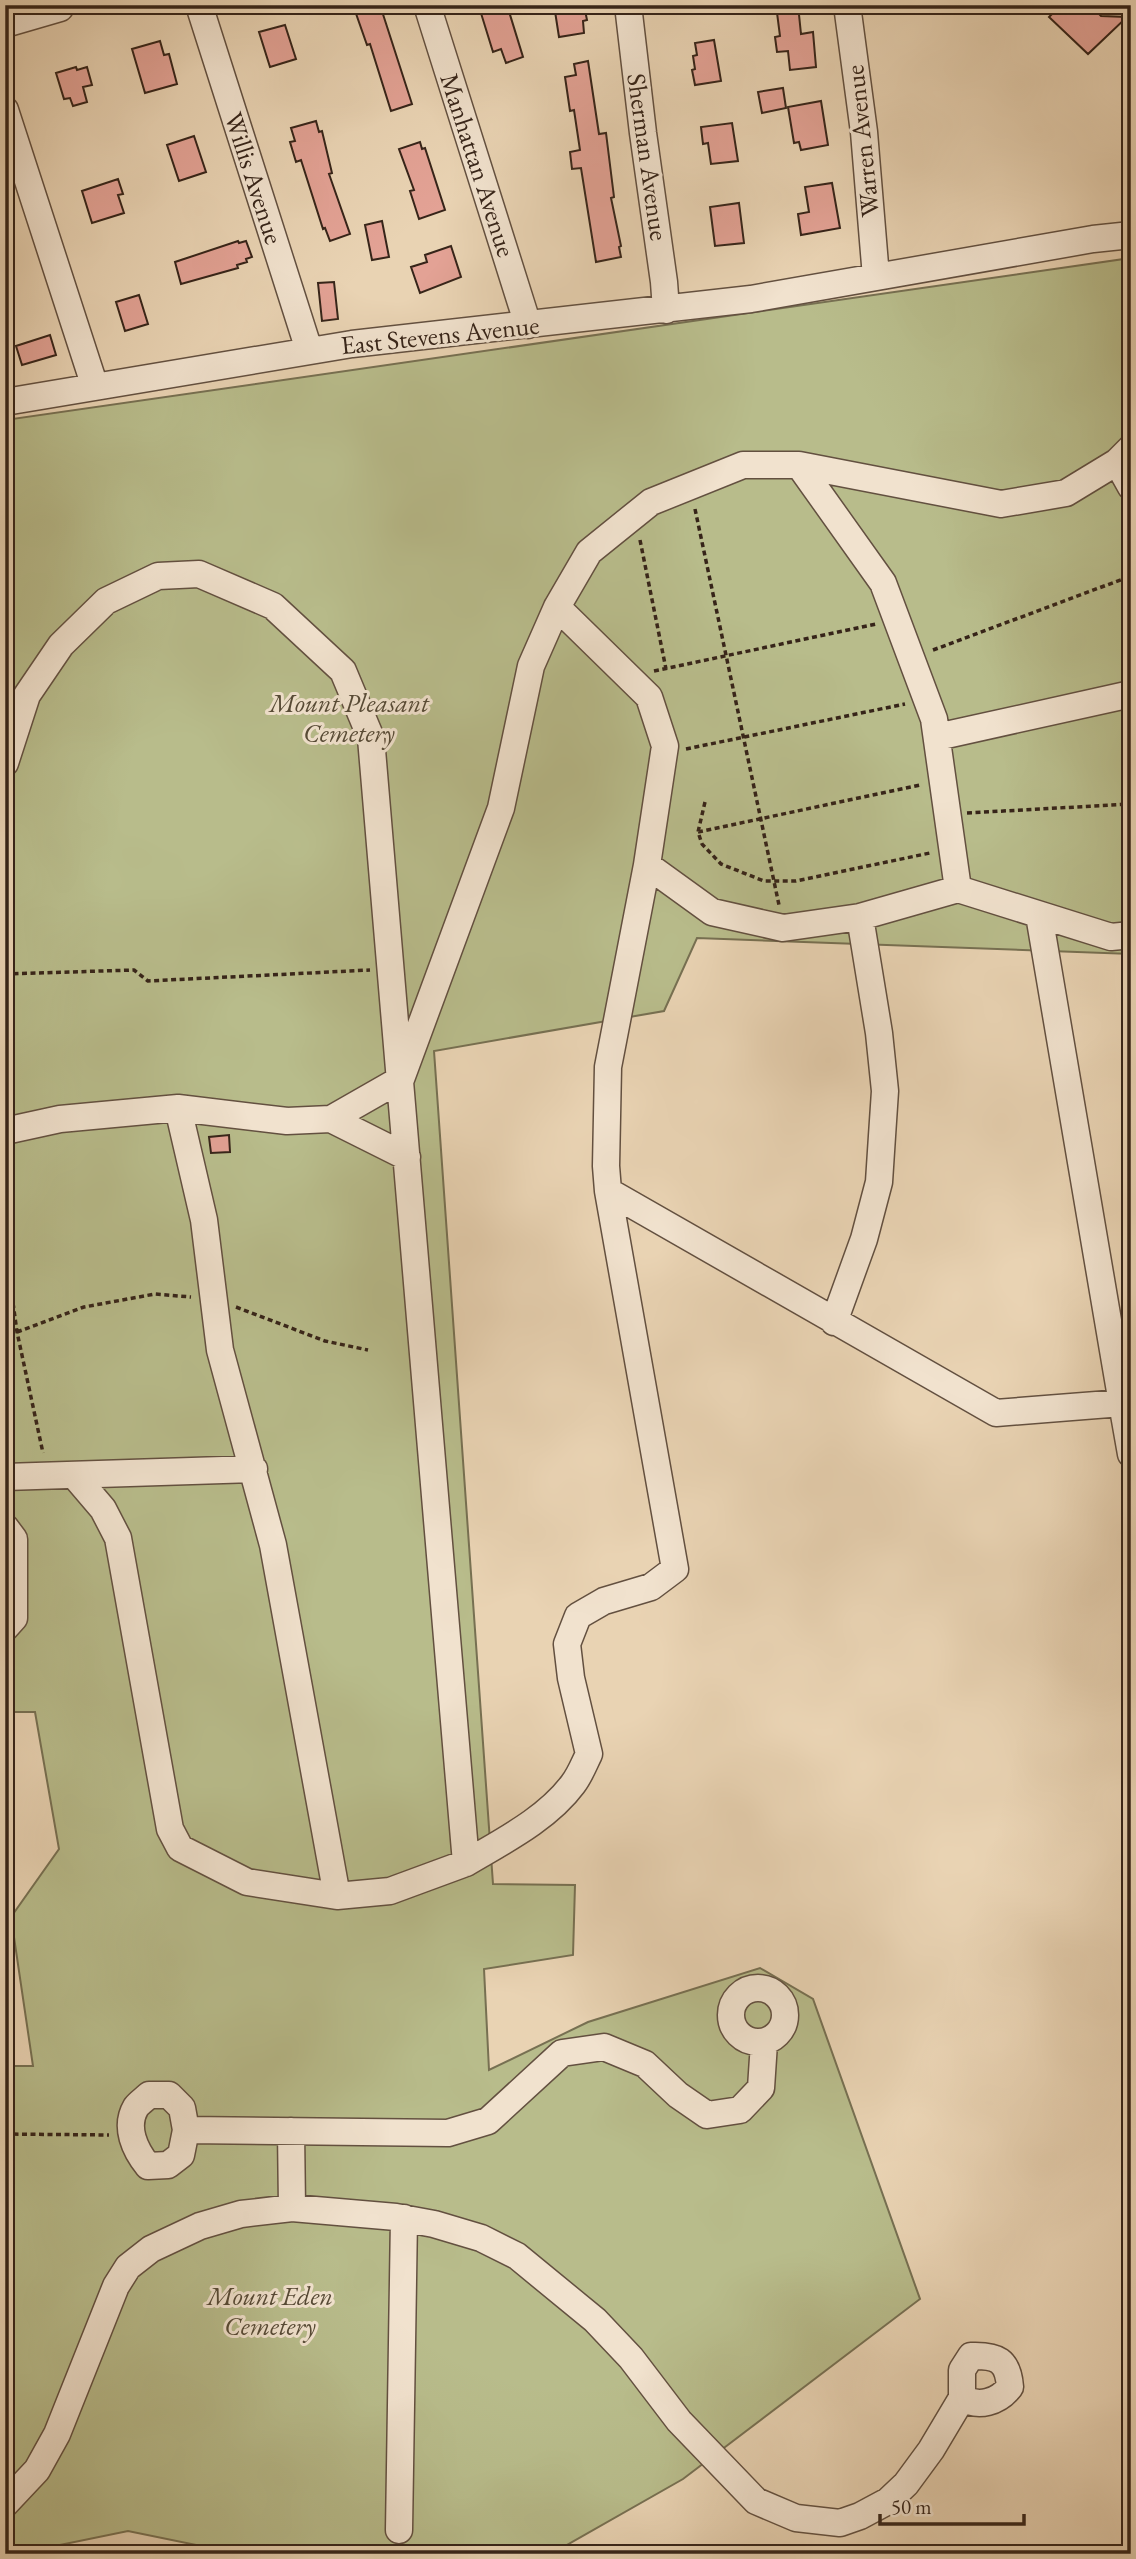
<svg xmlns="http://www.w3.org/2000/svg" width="1136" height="2559" viewBox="0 0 1136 2559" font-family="'EB Garamond',serif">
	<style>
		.green { fill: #b8bc8b; stroke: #777052; stroke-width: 2 }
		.building { fill: #e3a295; stroke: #362419; stroke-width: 2 }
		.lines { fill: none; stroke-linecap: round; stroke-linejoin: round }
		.minor-casing { stroke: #635040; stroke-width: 29 }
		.path { stroke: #362419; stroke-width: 3.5; stroke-dasharray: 5 3.5; stroke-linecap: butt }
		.minor { stroke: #f1e2ce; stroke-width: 26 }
		.labels { text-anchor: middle; stroke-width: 6; stroke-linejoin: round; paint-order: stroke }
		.street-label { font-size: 26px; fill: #362419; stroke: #f1e2ce }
		.park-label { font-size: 26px; font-style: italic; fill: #564a36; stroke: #f1e2ce }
	</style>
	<rect width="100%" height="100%" fill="#e9d3b3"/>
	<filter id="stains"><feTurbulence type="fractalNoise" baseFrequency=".00286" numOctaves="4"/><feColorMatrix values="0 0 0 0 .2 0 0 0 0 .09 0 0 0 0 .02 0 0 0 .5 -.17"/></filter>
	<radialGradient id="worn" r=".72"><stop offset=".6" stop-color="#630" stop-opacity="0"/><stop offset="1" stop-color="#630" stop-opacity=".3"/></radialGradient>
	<path class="green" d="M1131 258V954L697 938 664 1011 434 1051 493 1884 575 1885 573 1955 484 1969 489 2070 588 2022 760 1968 813 1999 920 2299 683 2479 551 2554H240L128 2531 16 2554H5V2066H33L11 1917 59 1849 35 1712H5V420Z"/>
	<path class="building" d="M353 5H380L412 104 391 111 370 44 367 45Z
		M495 5H507L523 57 506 63 501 49 493 52 480 10Z
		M554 5H584L587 20 583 21 584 33 559 37Z
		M776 5H798L801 34 813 32 816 67 790 70 788 51 777 52 775 37 780 36Z
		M1061 5H1091L1101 16 1127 17 1088 54 1049 17Z
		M285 25 296 59 270 67 259 32Z
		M714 40 721 81 695 85 692 70 695 69 693 56 697 55 695 43Z
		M160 41 164 55 169 54 177 84 145 93 132 49Z
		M588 61 599 134 606 133 614 197 611 198 621 246 619 247 621 257 596 262 581 168 572 169 570 152 580 150 574 110 570 111 565 77 576 75 574 64Z
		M76 67 77 70 87 67 92 85 83 87 87 102 73 106 70 98 64 99 56 73Z
		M783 88 786 108 762 113 758 92Z
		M821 101 828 145 801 150 799 142 794 143 788 107Z
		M316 121 319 132 322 131 332 173 329 174 350 234 330 241 325 228 323 229 301 160 296 162 290 142 295 141 291 128Z
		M732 123 738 161 711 164 708 143 703 144 701 127Z
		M194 136 206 172 179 181 167 145Z
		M420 142 422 149 425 148 445 210 419 219 410 191 414 190 399 149Z
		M118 179 123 194 118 195 124 213 92 223 82 191Z
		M832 183 840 228 801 235 798 214 809 212 805 187Z
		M739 203 744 243 715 246 710 207Z
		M382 221 389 257 372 260 365 225Z
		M238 241 239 243 246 241 252 257 246 259 247 262 237 265 238 268 181 284 175 262Z
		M451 246 461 277 420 293 411 267 427 262 425 255Z
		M334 282 338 319 322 321 318 283Z
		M139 295 148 324 125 331 116 302Z
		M50 335 56 355 22 365 16 346Z
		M229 1135 230 1152 211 1153 209 1137Z"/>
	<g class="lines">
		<defs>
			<path id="minor" d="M199 5 309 350
				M427 5 528 325
				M628 5 643 133 664 282 666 310
				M847 5 864 132 876 277
				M5 24 60 8
				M5 110 95 387
				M5 402 352 344 751 299 1093 239 1131 235
				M1117 462 1131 487
				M799 465 883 583 934 719 958 889
				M557 607 649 697 665 746 647 865 712 912 783 928 860 917 958 889 1111 937 1131 935
				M937 737 1131 694
				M5 763 27 695 61 645 106 601 158 576 199 574 273 606 343 671 371 738 466 1863 390 1891 337 1896 247 1882 180 1848 170 1829 118 1538 103 1509 74 1475
				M647 865 608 1067 606 1166 608 1191 996 1413 1122 1403 1039 915
				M178 1108 204 1220 220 1350 273 1545 337 1896
				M331 1119 407 1157
				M5 1131 60 1119 178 1108 287 1121 331 1119 401 1079 501 808 531 666 557 607 589 552 651 502 743 465H799L1001 504 1066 493 1117 462 1131 448
				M834 1322 864 1239 879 1182 882 1136 885 1091 879 1033 860 917
				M1122 1403 1131 1454
				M5 1477 254 1469
				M5 1527 14 1539V1618L5 1628
				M466 1863C503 1841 547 1819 573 1784 580 1775 584 1764 589 1754L571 1678 567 1644 578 1616 604 1601 651 1587 675 1569 608 1191
				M731 2015a27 27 0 1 1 54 0a27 27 0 1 1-54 0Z
				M149 2095H169L182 2108 186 2130 181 2155 168 2165 148 2166C135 2150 124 2127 136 2107 139 2103 145 2099 149 2095Z
				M186 2130 448 2133 488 2121 562 2053 604 2047 645 2064 678 2095 707 2115 740 2110 761 2088 764 2043
				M291 2131 292 2208
				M5 2504 37 2470 57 2434 116 2286 128 2267 151 2249 200 2226 241 2214 292 2208 396 2217 434 2224 481 2238 517 2256 595 2320 631 2358 679 2421 756 2501 796 2518 840 2523 860 2516 888 2501 906 2484 931 2450 962 2398V2370L971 2356C997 2355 1008 2360 1010 2387 998 2402 979 2408 962 2398
				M399 2530 404 2218"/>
		</defs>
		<use href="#minor" class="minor-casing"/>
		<path class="path" d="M695 509 779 905
			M640 540 666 669
			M933 650 1131 576
			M654 671 876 624
			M686 749 905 704
			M705 802 698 832 702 844 721 864 764 881H796L930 853
			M967 813 1131 804
			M698 832 920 785
			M5 974 134 970 148 981 370 970
			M5 1244 17 1332 43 1453
			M236 1307 325 1341 368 1350
			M17 1332 84 1307 155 1294 191 1297
			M5 2134 109 2135"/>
		<use href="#minor" class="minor"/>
	</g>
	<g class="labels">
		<g class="street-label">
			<text transform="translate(862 141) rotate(-96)" y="9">Warren Avenue</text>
			<text transform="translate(648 157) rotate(82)" y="9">Sherman Avenue</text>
			<text transform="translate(478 165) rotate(72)" y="9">Manhattan Avenue</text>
			<text transform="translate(254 178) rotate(72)" y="9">Willis Avenue</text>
			<text transform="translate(440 335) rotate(-6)" y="9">East Stevens Avenue</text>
		</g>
		<g class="park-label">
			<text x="349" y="712">Mount Pleasant<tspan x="349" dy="30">Cemetery</tspan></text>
			<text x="270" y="2305">Mount Eden<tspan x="270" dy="30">Cemetery</tspan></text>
		</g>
	</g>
	<rect width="1136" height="2559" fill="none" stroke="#e9d3b3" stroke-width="28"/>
	<rect x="7" y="7" width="1122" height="2545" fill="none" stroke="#362419" stroke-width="3.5"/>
	<rect x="14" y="14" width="1108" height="2531" fill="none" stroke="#362419" stroke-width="2"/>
	<path d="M880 2514v10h144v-10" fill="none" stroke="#362419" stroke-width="3.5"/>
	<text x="891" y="2514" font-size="21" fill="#362419" stroke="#f1e2ce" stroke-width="5" paint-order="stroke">50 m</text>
	<rect width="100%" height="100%" filter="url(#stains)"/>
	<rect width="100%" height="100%" fill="url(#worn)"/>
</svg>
